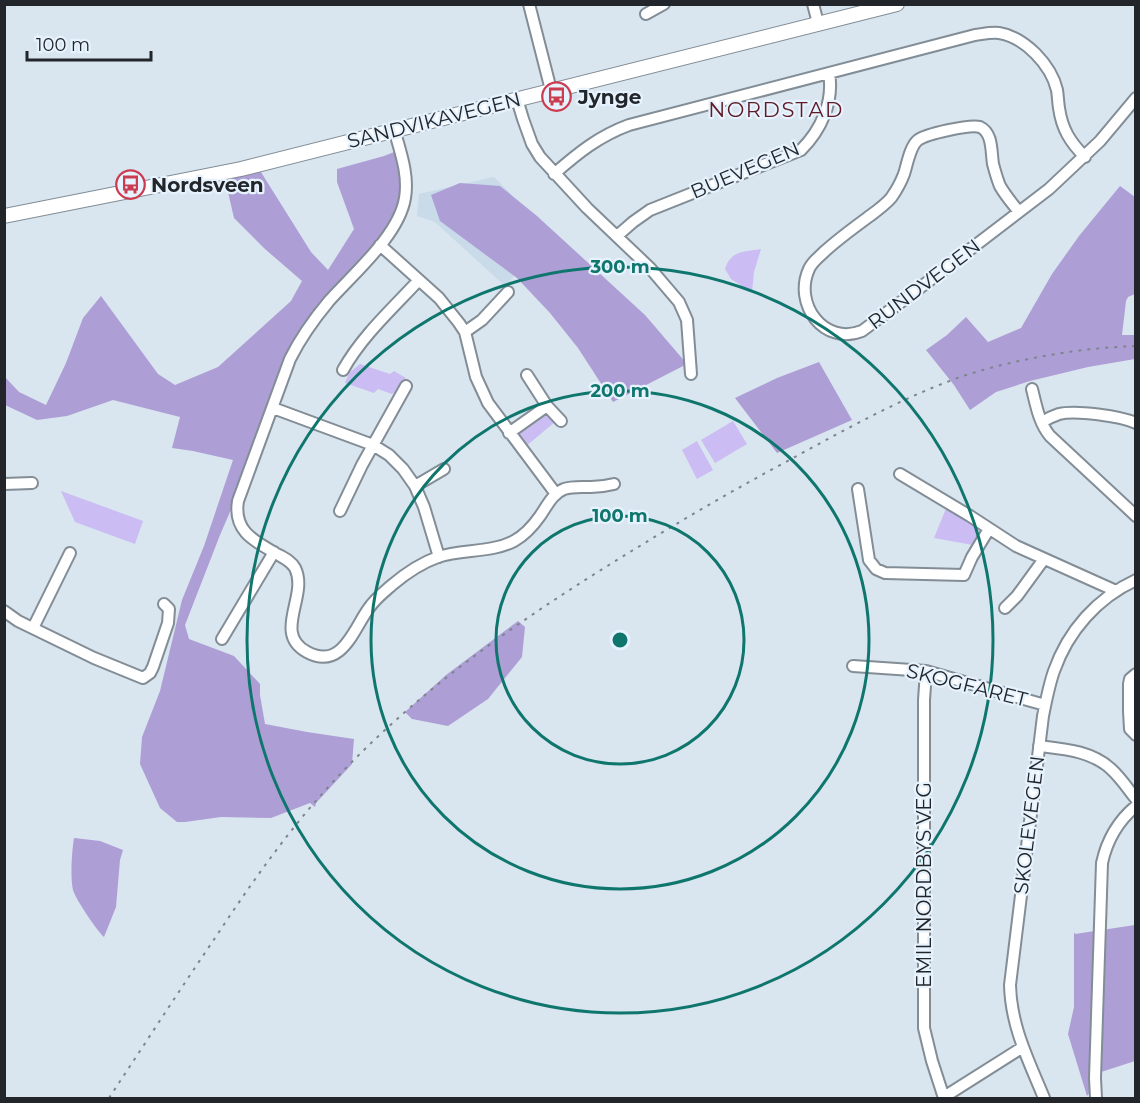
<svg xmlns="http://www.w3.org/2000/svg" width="1140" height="1103" viewBox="0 0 1140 1103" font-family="Montserrat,sans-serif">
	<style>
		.built { fill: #c9dae9 }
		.green { fill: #cbbcf3 }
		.forest { fill: #ae9ed6 }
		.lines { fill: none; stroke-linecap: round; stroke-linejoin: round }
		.minor-casing { stroke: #828d96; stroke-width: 14 }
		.major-casing { stroke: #828d96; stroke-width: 16 }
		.minor { stroke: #fff; stroke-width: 10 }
		.major { stroke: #fff; stroke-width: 14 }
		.rail { stroke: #7d858c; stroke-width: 2; stroke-dasharray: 3 6; stroke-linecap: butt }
		.ring { fill: none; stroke: #0f766e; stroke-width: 3 }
		.labels { text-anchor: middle; stroke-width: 4.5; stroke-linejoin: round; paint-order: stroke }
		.poi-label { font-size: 20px; font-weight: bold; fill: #22262a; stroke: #e6f2fd; text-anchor: start }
		.street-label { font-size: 20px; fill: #22262a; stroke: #e6f2fd }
		.neighbourhood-label { font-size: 21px; letter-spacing: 1.5px; fill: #5f1a23; stroke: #e6f2fd }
		.centre { fill: #0f766e; stroke: #e6f2fd; stroke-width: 3 }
		.ring-label { font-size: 18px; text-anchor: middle; font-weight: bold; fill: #0f766e; stroke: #e6f2fd; stroke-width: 4.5; stroke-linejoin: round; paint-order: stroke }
	</style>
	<rect width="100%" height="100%" fill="#d9e5ef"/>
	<path class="built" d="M494 177 552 235 505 286 435 222 417 216 419 194Z"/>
	<path class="green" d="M761 249 754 272 752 292 731 279 725 269C731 250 744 252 761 249Z
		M360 364 390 374 394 371 406 378 399 390 392 394 378 389 374 393 345 383 349 373Z
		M541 415H549L556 421 525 447 518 438V433Z
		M733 421 747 444 715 463 701 440Z
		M697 441 713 470 697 479 682 450Z
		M61 491 143 521 135 544 75 522Z
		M947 506 975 523 979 532 973 545 934 538Z"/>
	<path class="forest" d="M402 149 408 189 379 239 349 277 296 359 220 535 185 625 189 639 234 656 260 684V695L265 724 307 732 354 739 352 764 316 803 315 807 310 803 271 818 221 817 185 822H177L160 808 140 764 142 737 160 691 182 600 204 546 233 460 193 451 172 448 180 417 113 400 67 416 37 420 5 405 4 376 19 392 46 405 66 363 83 318 101 296 158 374 175 385 218 367 291 301 302 281 265 249 234 218 224 175 259 169 311 252 328 270 354 229 337 182V169L384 156Z
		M460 183 500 186 537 216 645 315 687 364 613 402 578 348 550 313 517 278 440 221 431 195Z
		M1120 186 1135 197V294L1128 297 1126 301 1122 335H1135V359L1088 367 1030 381 996 392 970 410 954 385 926 350 947 335 966 317 988 342 1021 328 1052 274 1079 236Z
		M819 362 852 420 777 453 735 398 777 378Z
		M518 621 525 627 522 657 488 699 448 726 412 719 405 712 446 675Z
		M74 838 100 841 123 850 120 860 116 907 104 937C97 931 75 898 73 890 70 878 72 850 74 838Z
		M1135 925V1061L1098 1073 1092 1089 1087 1096 1068 1034 1074 1007V932L1075 934Z"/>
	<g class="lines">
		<defs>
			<path id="minor" d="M529 4 551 90
				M813 4 818 23
				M646 14 664 4
				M517 99 523 119 532 144 540 157 587 208 650 268 679 302 687 320 691 374
				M394 129C400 151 409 174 405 198 399 235 354 273 329 301 314 319 301 337 290 359L238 501C233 531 254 541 277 554 284 558 291 561 295 568 309 596 272 633 307 652 342 671 354 628 369 608 375 599 384 592 392 585 405 574 421 563 438 557 462 549 491 553 514 541 525 535 533 526 540 516 547 506 552 494 564 489 572 486 582 487 591 487 599 487 606 486 614 484
				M554 174C578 153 599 136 629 125L975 35C983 34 991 32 999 33 1025 37 1051 65 1057 90 1058 96 1058 102 1059 108 1062 129 1070 142 1085 157
				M1019 212C1012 203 1005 195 1000 186 997 179 995 171 993 164 991 152 993 133 980 127 970 124 926 134 918 140 910 146 907 165 904 174 901 182 896 191 891 198 884 206 875 212 867 218 852 229 837 240 824 252 818 258 812 262 809 269 793 304 824 346 862 331L917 290 1049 189 1100 141 1136 98
				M617 236 633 222 650 210 801 150C821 130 834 102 829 73
				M380 245 439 298 459 323 465 332 476 377 488 403 556 494
				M465 332 482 320 508 292
				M343 370C362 336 392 309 418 281
				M527 375 547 406 561 421
				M1032 389C1036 405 1039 423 1050 436L1136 516
				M273 408 373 445 389 455 403 469 415 486 424 507 439 557
				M1042 422C1047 419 1053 416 1059 414 1076 410 1120 416 1136 423
				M509 433 547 406
				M900 474 970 516 1016 546 1116 591
				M4 484 32 483
				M415 486 444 469
				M858 489 869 560 876 569 885 573 964 575 972 557 989 529
				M340 511 362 465 406 386
				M1005 608 1017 596 1044 559
				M4 611 18 621 94 658 143 678 150 673 153 667 168 623 169 609 164 604
				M33 628 70 553
				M222 639 274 552
				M853 666 926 671 1045 705
				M926 671 924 700V1028L932 1061 944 1098
				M1136 674 1130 679 1129 684V711L1130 729 1136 735
				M1039 746C1064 749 1092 751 1111 769 1121 778 1128 789 1136 799
				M944 1097 1023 1047
				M1044 1098C1029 1061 1011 1027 1010 985L1043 716C1046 701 1049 685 1054 671 1068 631 1097 598 1136 580
				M1096 1098 1095 1078 1102 863C1107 840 1118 821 1136 806"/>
			<path id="major" d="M4 216 241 169 897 4"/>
		</defs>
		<use href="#minor" class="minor-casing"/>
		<use href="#major" class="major-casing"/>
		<use href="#minor" class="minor"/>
		<use href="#major" class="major"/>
		<path class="rail" d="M109 1098C144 1045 179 991 215 938 250 885 287 832 330 785 407 701 498 635 593 575 655 536 717 499 782 464 841 432 902 397 966 375 1021 358 1079 348 1136 346"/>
	</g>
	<g class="ring">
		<circle cx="620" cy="640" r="124"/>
		<circle cx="620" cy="640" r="249"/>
		<circle cx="620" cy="640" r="373"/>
	</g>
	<defs>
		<symbol id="bus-ring" viewBox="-11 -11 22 22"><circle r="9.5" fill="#e6f2fd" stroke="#cc3c51" stroke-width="1.5"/><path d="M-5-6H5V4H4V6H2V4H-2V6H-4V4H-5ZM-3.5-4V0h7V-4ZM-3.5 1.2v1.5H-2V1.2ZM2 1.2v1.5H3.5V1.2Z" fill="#cc3c51"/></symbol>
	</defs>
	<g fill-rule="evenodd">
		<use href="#bus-ring" x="540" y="80" width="33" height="33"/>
		<use href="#bus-ring" x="114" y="168" width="33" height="33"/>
	</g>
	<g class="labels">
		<g class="poi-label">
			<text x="578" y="104">Jynge</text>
			<text x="151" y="192">Nordsveen</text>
		</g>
		<g class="street-label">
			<text transform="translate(434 120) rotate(-14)" y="7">SANDVIKAVEGEN</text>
			<text transform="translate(745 170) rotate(-23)" y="7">BUEVEGEN</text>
			<text transform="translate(924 284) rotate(-37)" y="7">RUNDVEGEN</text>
			<text transform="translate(967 685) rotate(14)" y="7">SKOGFARET</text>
			<text transform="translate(1029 825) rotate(-83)" y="7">SKOLEVEGEN</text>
			<text transform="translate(924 885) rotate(-90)" y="7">EMIL NORDBYS VEG</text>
		</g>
		<g class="neighbourhood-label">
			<text x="776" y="117">NORDSTAD</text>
		</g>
	</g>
	<circle cx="620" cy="640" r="9" class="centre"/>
	<g class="ring-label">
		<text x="620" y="273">300 m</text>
		<text x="620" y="397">200 m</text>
		<text x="620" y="522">100 m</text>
	</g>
	<rect width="1140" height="1103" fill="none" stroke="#22262a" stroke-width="12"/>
	<path d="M27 51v9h124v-9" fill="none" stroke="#22262a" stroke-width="3"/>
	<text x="36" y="51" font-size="18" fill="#22262a" stroke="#e6f2fd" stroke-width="4.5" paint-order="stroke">100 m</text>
</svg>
